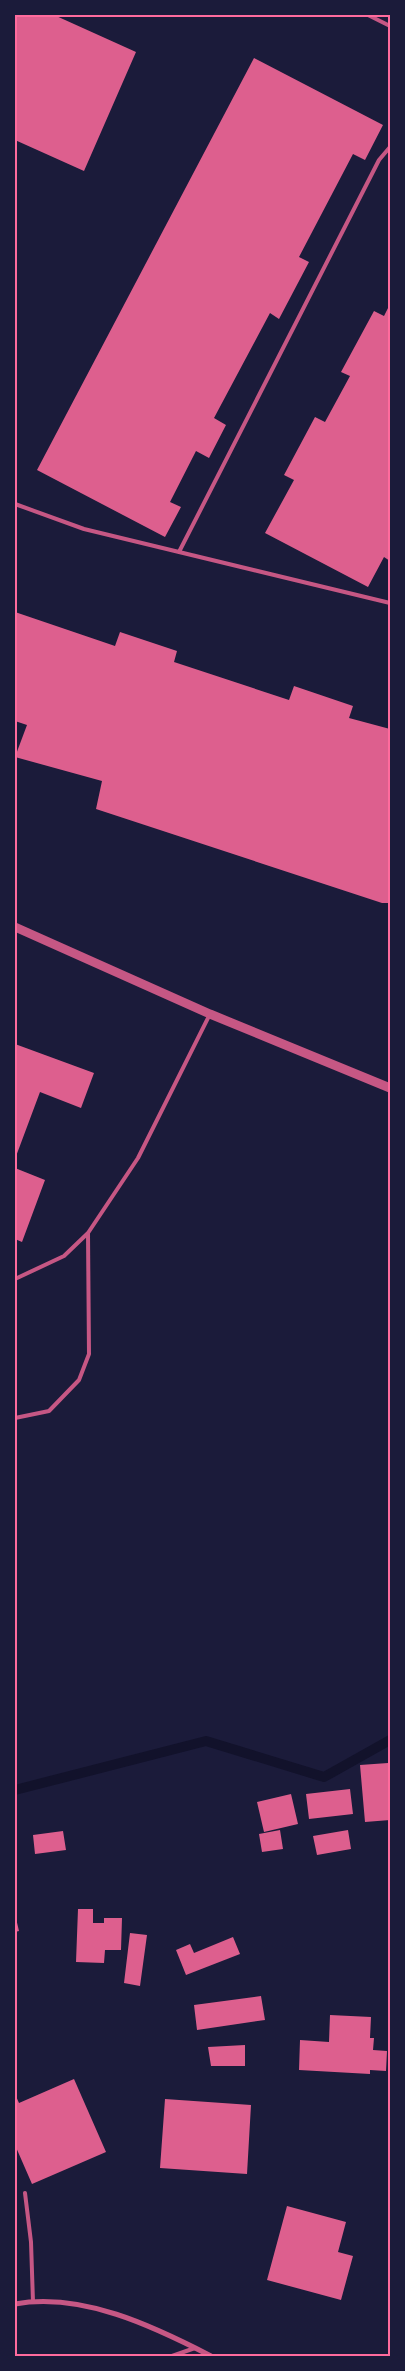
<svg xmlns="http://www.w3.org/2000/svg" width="405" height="2371" viewBox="0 0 405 2371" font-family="'Sofia Sans Condensed',sans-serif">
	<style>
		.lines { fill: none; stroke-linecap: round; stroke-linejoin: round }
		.stream { stroke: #12122b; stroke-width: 10 }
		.building { fill: #dd5f8e }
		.service { stroke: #c65784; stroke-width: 4 }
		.minor { stroke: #c65784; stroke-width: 5 }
		.tertiary { stroke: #c65784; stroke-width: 9 }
		.neatline { fill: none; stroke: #ff6b9d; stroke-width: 2 }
	</style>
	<rect width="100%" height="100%" fill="#1b1b3a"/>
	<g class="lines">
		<path class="stream" d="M15 1790 206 1741 324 1777 390 1740"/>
	</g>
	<path class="building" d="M15 15H54L136 52 84 171 15 140Z
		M254 58 383 125 365 160 353 154 299 257 309 262 279 319 270 313 214 418 226 425 209 458 196 451 170 502 181 507 165 537 37 470Z
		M390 304V561L384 557 368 587 265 533 294 480 284 475 315 417 325 422 350 376 341 372 374 311 384 316Z
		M15 612 115 646 120 632 177 651 174 662 289 700 294 686 353 706 349 718 390 729V903H382L96 809 102 781 15 757 27 725 15 721Z
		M15 1044 94 1073 81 1108 40 1092 15 1159Z
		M15 1168 45 1180 22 1242 15 1239Z
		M388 1763 390 1820 365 1822 360 1765Z
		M350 1789 353 1814 309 1819 306 1794Z
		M291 1794 298 1824 264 1832 257 1802Z
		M280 1830 283 1849 262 1852 259 1834Z
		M348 1830 351 1849 317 1855 313 1836Z
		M63 1831 66 1850 35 1854 33 1835Z
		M78 1909H93V1923H104V1918H122L121 1950H105L104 1963 76 1962Z
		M15 1914 19 1931 15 1932Z
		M130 1933 147 1935 140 1986 124 1983Z
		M233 1937 240 1954 186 1975 176 1950 190 1944 194 1953Z
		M261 1996 265 2020 197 2030 194 2005Z
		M330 2015 371 2017 370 2038H374L373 2050 387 2051 386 2071 370 2070V2074L299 2070 300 2040 329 2042Z
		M245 2045V2066H211L208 2047Z
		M74 2079 106 2152 32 2184 15 2145V2094L19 2103Z
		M165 2099 251 2105 247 2174 160 2168Z
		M287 2206 346 2222 338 2252 353 2256 341 2300 267 2280Z"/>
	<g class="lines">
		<path class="service" d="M368 15 390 26
			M15 504 84 529 390 603
			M179 552 379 160 390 147
			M15 1279 64 1256 88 1233 138 1158 210 1014
			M15 1418 49 1411 79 1380 89 1354 88 1233
			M25 2193 31 2242 33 2302
			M172 2356 195 2348"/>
		<path class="minor" d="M15 2304C82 2292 153 2326 211 2356"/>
		<path class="tertiary" d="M15 927 210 1014 390 1088"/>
	</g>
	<rect width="405" height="2371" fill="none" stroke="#1b1b3a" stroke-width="32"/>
	<rect x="16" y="16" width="373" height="2339" class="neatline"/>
</svg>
